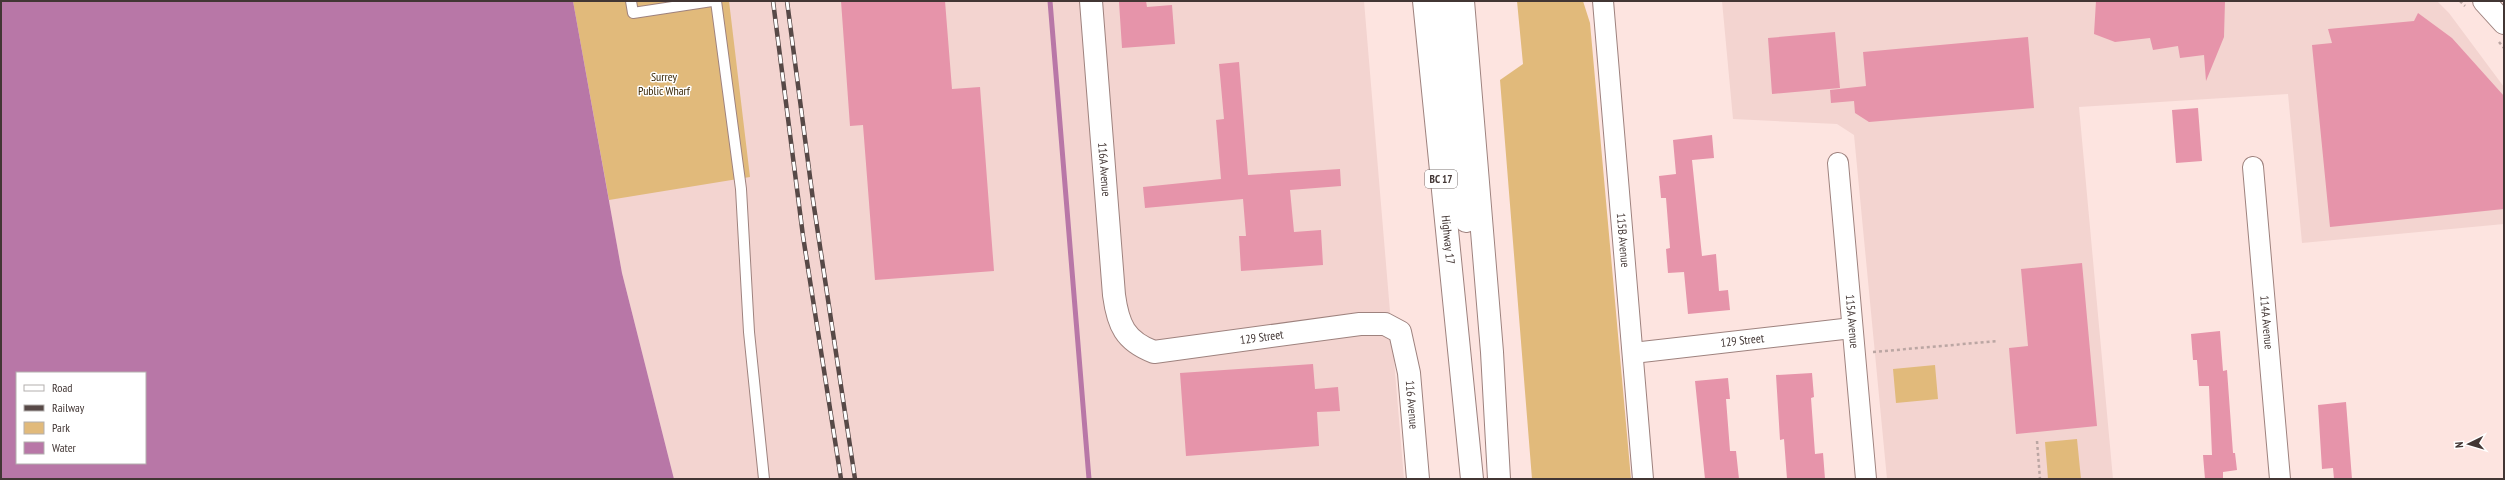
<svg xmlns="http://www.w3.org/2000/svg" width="2505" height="480" viewBox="0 0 2505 480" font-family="'PT Sans Narrow',sans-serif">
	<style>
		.built { fill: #f3d4d0 }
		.green { fill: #e1ba7b }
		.water { fill: #b877a7; fill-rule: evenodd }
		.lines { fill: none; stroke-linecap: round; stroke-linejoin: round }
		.stream { stroke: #b877a7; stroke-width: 5 }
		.building { fill: #e694aa }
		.service-casing { stroke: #9e827e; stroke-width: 12 }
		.minor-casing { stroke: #9e827e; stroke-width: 22 }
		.tertiary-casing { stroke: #9e827e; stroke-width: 24 }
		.primary-casing { stroke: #9e827e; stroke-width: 24 }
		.motorway-casing { stroke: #9e827e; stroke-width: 24 }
		.path { stroke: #bba6a3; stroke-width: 2.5; stroke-dasharray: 3 3; stroke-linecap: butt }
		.service { stroke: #fff; stroke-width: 10 }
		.minor { stroke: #fff; stroke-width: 20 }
		.tertiary { stroke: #fff; stroke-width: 22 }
		.primary { stroke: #fff; stroke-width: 22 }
		.motorway { stroke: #fff; stroke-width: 22 }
		.rail-casing { stroke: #574947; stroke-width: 4.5 }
		.rail { stroke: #fff; stroke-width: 3; stroke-dasharray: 9; stroke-linecap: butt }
		.labels { text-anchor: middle; stroke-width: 3; stroke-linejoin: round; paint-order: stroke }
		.shield { fill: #fff; stroke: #7b7271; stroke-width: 1 }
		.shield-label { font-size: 11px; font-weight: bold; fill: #423634 }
		.park-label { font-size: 12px; fill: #392706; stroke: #fff }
		.street-label { font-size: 12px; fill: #423634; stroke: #fff }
	</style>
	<rect width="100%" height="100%" fill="#fde4e0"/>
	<path class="built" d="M573 1H1364L1404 479H674L622 273Z
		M1722 1H2437L2449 13 2504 87V224L2302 243 2288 94 2079 107 2113 479H1887L1854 135 1837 124 1733 119Z"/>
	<path class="green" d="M573 1H729L750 177 609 200Z
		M1517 1H1583L1590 23 1631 479H1532L1500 80 1523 64Z
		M1935 365 1938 399 1896 403 1893 369Z
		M2077 439 2081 479H2048L2045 442Z"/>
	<path class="water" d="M1 1H573L622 273 674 479H1ZM17 373H145V463H17Z"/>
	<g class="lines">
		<path class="stream" d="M1050 1 1089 479"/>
	</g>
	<path class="building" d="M841 1H945L952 89 980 87 994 271 875 280 863 125 850 126Z
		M1146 1 1147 7 1172 5 1175 44 1122 48 1119 2Z
		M2096 1H2225L2224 37 2206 81 2204 55 2180 58 2178 46 2153 50 2150 38 2115 42 2094 34Z
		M2418 13 2452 38 2504 96V209L2330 227 2312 45 2332 43 2328 29 2414 21Z
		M1835 32 1840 88 1772 94 1768 38Z
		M2028 37 2034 108 1869 122 1855 113 1854 101 1831 103 1830 90 1866 86 1863 52Z
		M1239 62 1248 175 1340 169 1341 186 1290 190 1294 232 1321 230 1323 265 1241 271 1239 236H1246L1243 199 1145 208 1143 187 1221 179 1216 120 1224 119 1219 64Z
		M2198 108 2202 161 2176 163 2172 110Z
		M1712 135 1714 158 1692 160 1698 218 1702 256 1716 254 1719 291 1728 290 1730 310 1688 314 1684 272 1668 273 1666 249 1670 248 1666 198H1661L1659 176 1676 174 1673 140Z
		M2082 263 2097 426 2016 434 2009 348 2028 346 2021 269Z
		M2220 331 2223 371 2227 370 2233 453H2235L2237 470 2223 472V479H2205L2203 455H2212L2209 386H2199L2197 360H2193L2191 334Z
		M1313 364 1315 389 1338 387 1340 411 1317 412 1319 446 1186 456 1180 373Z
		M1812 373 1814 397 1811 398 1815 454 1823 453 1825 479H1787L1784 439 1780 440 1776 375Z
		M1728 378 1730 399H1726L1730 451H1736L1739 479H1705L1695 381Z
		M2346 402 2352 479H2334L2333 468 2322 469 2318 405Z"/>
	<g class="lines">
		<defs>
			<path id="service" d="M631 1 633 13 712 1
				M716 1 741 189 749 332 764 479"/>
			<g id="minor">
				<path id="s1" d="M1603 1 1643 479"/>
				<path id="s2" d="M1838 163 1866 479"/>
				<path id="s3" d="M2253 167 2280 479"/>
				<path id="s4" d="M1633 353 1852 328"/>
			</g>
			<g id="tertiary">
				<path id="s5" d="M1091 1 1114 295C1118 325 1125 341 1154 352L1360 324H1385L1400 332 1409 373 1418 479"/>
			</g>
			<path id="primary" d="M2484 1 2504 23"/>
			<g id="motorway">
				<path id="s6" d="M1424 1 1472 479"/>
				<path d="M1444 1 1466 221"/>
				<path d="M1463 1 1492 352 1499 479"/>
			</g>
		</defs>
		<use href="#service" class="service-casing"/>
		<use href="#minor" class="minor-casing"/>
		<use href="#tertiary" class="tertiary-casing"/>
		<use href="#primary" class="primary-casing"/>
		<use href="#motorway" class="motorway-casing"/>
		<path class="path" d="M2460 1 2465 6
			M2499 42 2504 48
			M1873 352 1998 341
			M2037 441 2040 479"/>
		<use href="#service" class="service"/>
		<use href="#minor" class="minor"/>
		<use href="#tertiary" class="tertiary"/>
		<use href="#primary" class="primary"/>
		<use href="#motorway" class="motorway"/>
		<defs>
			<path id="rail" d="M773 1 803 236 841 479
				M787 1 813 200 855 479"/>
		</defs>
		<use href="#rail" class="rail-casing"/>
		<use href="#rail" class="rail"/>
	</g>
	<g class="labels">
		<rect class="shield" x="1425" y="170" width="32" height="18" rx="3"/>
		<g class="shield-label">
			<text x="1441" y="183">BC 17</text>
		</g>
		<g class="park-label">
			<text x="664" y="81">Surrey<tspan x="664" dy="14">Public Wharf</tspan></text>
		</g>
		<g class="street-label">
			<text dy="4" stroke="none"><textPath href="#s5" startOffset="169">116A Avenue</textPath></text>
			<text dy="4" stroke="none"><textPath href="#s6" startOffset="240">Highway 17</textPath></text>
			<text dy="4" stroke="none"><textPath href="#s1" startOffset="240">115B Avenue</textPath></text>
			<text dy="4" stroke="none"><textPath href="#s2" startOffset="159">115A Avenue</textPath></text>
			<text dy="4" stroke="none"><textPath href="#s3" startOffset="156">114A Avenue</textPath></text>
			<text dy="4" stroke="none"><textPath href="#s5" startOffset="478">129 Street</textPath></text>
			<text dy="4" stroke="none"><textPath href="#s4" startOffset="110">129 Street</textPath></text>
			<text dy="4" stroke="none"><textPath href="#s5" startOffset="693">116 Avenue</textPath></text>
		</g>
	</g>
	<rect width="2505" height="480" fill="none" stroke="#423634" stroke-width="4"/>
	<rect x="16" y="372" width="130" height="92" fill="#ffffff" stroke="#b3afae"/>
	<rect x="24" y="385" width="20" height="6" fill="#ffffff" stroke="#b3afae"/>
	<text x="52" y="392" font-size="12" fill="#423634">Road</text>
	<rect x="24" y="405" width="20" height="6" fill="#574947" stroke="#b3afae"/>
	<text x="52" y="412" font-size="12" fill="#423634">Railway</text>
	<rect x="24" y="422" width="20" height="12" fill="#e1ba7b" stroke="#b3afae"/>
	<text x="52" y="432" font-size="12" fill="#423634">Park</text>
	<rect x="24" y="442" width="20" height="12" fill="#b877a7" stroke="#b3afae"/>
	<text x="52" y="452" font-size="12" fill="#423634">Water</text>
	<g transform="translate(2469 444) rotate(265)" stroke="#ffffff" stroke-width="3" paint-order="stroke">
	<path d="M0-3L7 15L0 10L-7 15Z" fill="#423634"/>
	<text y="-6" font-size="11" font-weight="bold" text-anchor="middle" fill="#423634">N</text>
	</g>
</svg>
